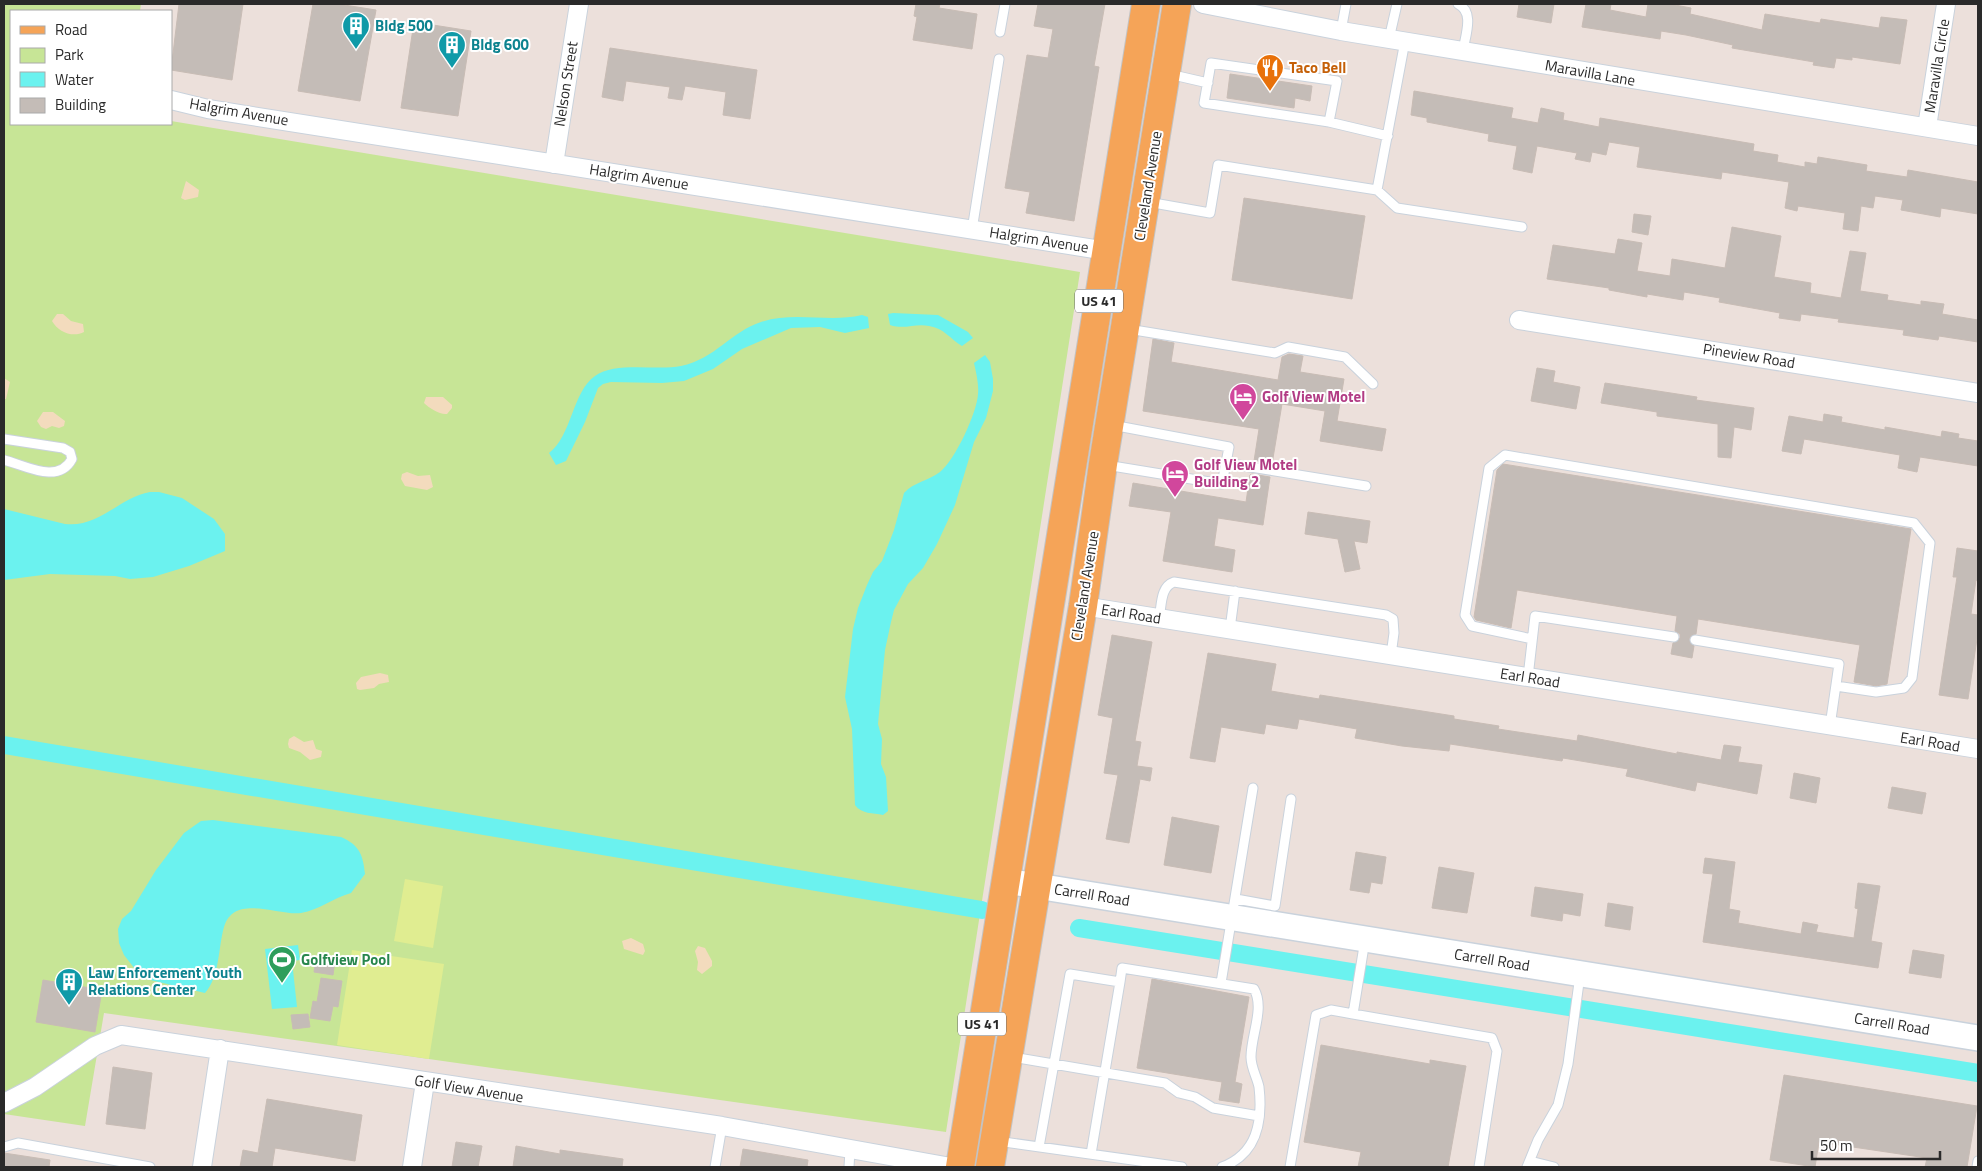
<svg xmlns="http://www.w3.org/2000/svg" width="1982" height="1171" viewBox="0 0 1982 1171" font-family="'Titillium Web',sans-serif">
	<style>
		.green { fill: #c7e596 }
		.sand { fill: #f3dbbd }
		.pitch { fill: #e0ed91 }
		.water { fill: #6bf2ef }
		.lines { fill: none; stroke-linecap: round; stroke-linejoin: round }
		.canal { stroke: #6bf2ef; stroke-width: 18 }
		.building { fill: #c4bcb7; stroke: #c8bcb5 }
		.lane-casing { stroke: #c9d2dc; stroke-width: 11 }
		.street-casing { stroke: #c9d2dc; stroke-width: 20 }
		.secondary-casing { stroke: #c9d2dc; stroke-width: 28 }
		.primary-casing { stroke: #c3c3c3; stroke-width: 30 }
		.lane { stroke: #fff; stroke-width: 9 }
		.street { stroke: #fff; stroke-width: 18 }
		.secondary { stroke: #fff; stroke-width: 25 }
		.primary { stroke: #f5a458; stroke-width: 28 }
		.labels { text-anchor: middle; stroke-width: 4; stroke-linejoin: round; paint-order: stroke }
		.shield { fill: #fff; stroke: #6a6a6a; stroke-width: 1 }
		.shield-label { font-size: 14px; font-weight: bold; fill: #2a2a2a }
		.culture-label { font-size: 15px; font-weight: bold; fill: #0d838f; stroke: #fff; text-anchor: start }
		.street-label { font-size: 15px; fill: #2a2a2a; stroke: #fff }
		.food-label { font-size: 15px; font-weight: bold; fill: #c56008; stroke: #fff; text-anchor: start }
		.hotel-label { font-size: 15px; font-weight: bold; fill: #b23c85; stroke: #fff; text-anchor: start }
		.leisure-label { font-size: 15px; font-weight: bold; fill: #27864d; stroke: #fff; text-anchor: start }
	</style>
	<rect width="100%" height="100%" fill="#ece0db"/>
	<path class="green" d="M4 4H141L140 11H11V124H171V121L1080 272 946 1132 104 1013 85 1126 4 1114Z"/>
	<path class="sand" d="M186 181 199 190 198 197 185 200 181 198Z
		M57 314H63L71 321 83 324 84 332C73 338 58 332 52 321Z
		M4 378 10 382 6 399H4Z
		M426 397H443L452 405V408L447 414C440 415 429 408 424 403Z
		M43 412H53L65 421 64 426 59 428 52 426 46 429 41 427 37 421Z
		M407 472 418 476 430 475 433 487 427 490 405 486 401 479 402 474Z
		M380 673 388 675 389 682 379 684 374 688 360 690 357 689 356 683 361 677Z
		M294 736 304 742 313 740 316 749 322 751 321 757 310 760 300 752 289 748 288 744 289 739Z
		M631 938 643 944 645 951 643 955 624 949 622 941Z
		M698 946 705 948 712 961V966L702 974 697 970 698 962 695 951Z"/>
	<path class="pitch" d="M405 879 443 886 433 948 394 941Z
		M352 950 444 964 429 1059 337 1045Z"/>
	<path class="water" d="M893 313 938 315 968 332 973 338 962 346C950 339 944 328 929 326 915 323 905 330 890 325L888 314Z
		M862 315 868 317 869 328 845 333 820 327 791 328 742 349 713 369 684 381 662 383 611 382 603 384 598 388 585 422 566 461 556 465 549 453C572 436 572 392 595 376 615 361 657 371 681 366 715 359 732 331 761 322 794 311 829 323 862 315Z
		M985 355 990 362 993 379V391L986 418 974 442 955 505 937 544 923 568 908 584 894 610 891 622 885 650 878 724 882 739 881 764 886 777 888 811 883 815C873 813 861 814 855 805L852 729 845 697 853 629 858 608 867 585 873 572 882 561 894 530 904 493C914 482 928 481 940 472 955 460 977 413 978 394 979 384 976 372 974 363Z
		M150 492H159L182 498 214 519 225 534V551L189 566 153 577 130 579 115 576 50 574 4 580V509L65 524C99 528 120 497 150 492Z
		M213 820 341 837C359 845 363 854 365 874L351 893C333 898 319 910 301 913 278 916 234 893 224 927 218 948 220 976 205 993L142 978 124 955 119 943 118 929 122 919 131 911 156 870 184 833 201 821Z
		M298 945 300 960 292 961 297 1007 272 1009 265 949Z"/>
	<g class="lines">
		<path class="canal" d="M4 745 982 910
			M1079 928 1978 1073"/>
	</g>
	<path class="building" d="M179 4H243L232 80 171 70Z
		M313 4H338L376 10 360 101 298 91Z
		M916 4H940L939 8 977 14 972 49 913 40 917 17 914 16Z
		M1038 4H1105L1094 66 1099 67 1074 221 1026 213 1030 192 1005 188 1027 55 1048 58 1053 29 1034 26Z
		M1519 4H1554L1551 23 1517 17Z
		M1586 4H1611L1610 10 1646 17 1648 4H1670L1691 8 1690 14 1762 30 1765 14 1820 23 1821 19 1879 28 1881 17 1907 20 1900 64 1852 57V60L1836 58 1834 68 1813 65 1814 62 1732 48 1733 45 1686 35 1661 31 1660 39 1582 27Z
		M414 22 471 31 458 116 401 108Z
		M610 48 757 70 750 119 723 115 726 92 685 86 682 100 668 98 670 87 626 81 623 101 602 97Z
		M1230 74 1312 86 1310 101 1295 98 1294 108 1227 98Z
		M1414 91 1513 108 1511 118 1538 123 1541 108 1564 113 1563 120 1599 127 1600 118 1754 144 1753 151 1778 155 1777 162 1805 167V162L1817 164 1818 157 1867 165 1866 171 1907 177 1908 170 1978 182V214L1941 208 1940 217 1901 210 1903 200 1875 196 1873 208 1861 206 1858 231 1843 229 1845 213 1798 206 1797 211 1785 208 1789 182 1722 172 1721 179 1637 167 1640 147 1609 142 1606 155 1592 152 1590 162 1575 159 1577 153 1537 146 1532 173 1513 169 1517 146 1488 141 1489 134 1427 122V118L1411 115Z
		M1244 198 1365 216 1352 299 1232 280Z
		M1634 214 1651 216 1648 235 1632 232Z
		M1732 227 1781 236 1774 277 1811 283 1810 293 1841 298 1850 251 1866 253 1860 291 1888 295 1887 300 1921 305V301L1944 304 1942 314 1978 320V342L1939 336 1938 340 1903 335 1904 330 1838 322 1839 319 1801 314 1800 321 1779 318 1780 313 1719 302 1720 298 1684 292 1683 300 1647 294V297L1609 290V288L1547 279 1553 245 1615 254 1618 239 1642 243 1637 271 1670 276 1672 259 1725 268Z
		M1153 339 1174 343 1171 362 1278 380 1282 357 1289 354 1303 356 1300 372 1344 379 1337 421 1386 429 1382 451 1320 441 1325 411 1282 404 1272 464 1254 461 1259 429 1143 411Z
		M1537 368 1555 371 1553 382 1580 387 1576 409 1531 401Z
		M1605 383 1697 397 1696 400 1754 408 1751 430 1734 427 1731 458 1718 457V424L1657 416V412L1601 403Z
		M1824 414 1842 417 1841 422 1885 430V427L1941 437 1942 431 1959 434 1958 438 1978 441V466L1920 457 1917 472 1898 468 1900 455 1804 439 1801 454 1782 451 1789 416 1823 422Z
		M1503 464 1911 529 1887 684 1876 686 1854 682 1860 645 1698 619 1696 634 1691 636 1689 639 1694 646 1692 658 1671 654 1673 643 1680 638V634L1675 631 1677 616 1517 590 1511 628 1476 620 1474 617 1497 470Z
		M1252 474 1270 477 1263 525 1218 518 1214 546 1235 550 1232 572 1163 561 1171 512 1129 506 1133 483 1246 502 1250 475Z
		M1308 512 1370 521 1367 543 1354 541 1360 569 1345 572 1338 539 1305 534Z
		M1957 548 1978 551V581L1976 580 1971 614 1978 615V632L1968 699 1939 695 1957 577H1953Z
		M1112 635 1152 642 1135 741 1141 742 1137 766 1152 768 1150 781 1140 779 1129 843 1106 839 1118 775 1104 773 1113 718 1098 715Z
		M1208 653 1276 664 1271 691 1319 699 1320 695 1454 716V719L1499 726 1498 729 1577 741 1578 735 1677 754V752L1721 760 1724 745 1741 747 1738 762 1762 765 1757 794 1697 782 1695 791 1626 776 1628 769 1563 758 1562 761 1450 744 1449 751 1402 746 1355 738 1357 729 1299 719 1297 729 1266 724 1264 734 1221 727 1215 762 1190 758Z
		M1794 773 1820 778 1816 803 1790 798Z
		M1892 787 1926 793 1922 814 1888 808Z
		M1172 817 1219 826 1211 873 1164 865Z
		M1356 852 1386 857 1382 884 1371 882 1369 893 1350 890Z
		M1705 858 1735 862 1729 909 1740 911 1738 923 1801 934 1803 922 1818 925 1816 932 1854 938 1858 909 1855 908 1858 883 1880 886 1871 941 1882 943 1878 968 1703 942 1713 874 1703 873Z
		M1439 867 1474 873 1467 913 1432 908Z
		M1535 887 1583 894 1580 916 1563 913 1562 921 1531 916Z
		M1608 903 1633 907 1630 930 1605 926Z
		M1913 950 1944 955 1941 978 1909 973Z
		M316 958 335 961 333 975 314 972Z
		M321 978 342 981 338 1007 333 1006 330 1021 310 1018 313 1001 317 1002Z
		M1152 979 1249 997 1235 1082 1242 1084 1239 1103 1219 1100 1222 1082 1137 1068Z
		M43 980 102 990 95 1032 36 1022Z
		M308 1014 310 1027 293 1029 291 1015Z
		M1321 1045 1430 1064V1060L1466 1066 1448 1167H1358L1361 1152 1304 1142Z
		M113 1067 152 1073 145 1129 106 1124Z
		M1784 1075 1977 1106 1967 1167H1925L1927 1158 1819 1142 1815 1167 1770 1160Z
		M267 1099 362 1115 355 1161 275 1148 272 1167H240L243 1150 258 1153Z
		M456 1142 482 1146 478 1167H452Z
		M516 1146 560 1154V1150L623 1159 622 1167H513Z
		M743 1149 808 1160 807 1167H740Z
		M4 1153 50 1160 49 1167H4Z"/>
	<g class="lines">
		<defs>
			<path id="lane" d="M1458 4C1475 12 1465 36 1463 51
				M1341 31 1346 4
				M1000 32 1005 4
				M1389 39 1397 4
				M1169 74 1208 83
				M1329 122 1337 81 1211 63 1204 103 1329 122 1388 136
				M1377 190 1405 41
				M1148 202 1210 213 1218 165 1377 190 1397 208 1522 227
				M972 230 999 59
				M1128 329 1275 353 1288 347 1345 357 1373 384
				M4 439 63 448 70 452 72 459C58 485 25 465 4 460
				M1226 463 1366 486
				M1106 465 1222 484 1229 447 1112 425
				M1159 618C1162 605 1160 587 1174 582L1386 615 1393 619 1394 633 1391 655
				M1230 629 1235 591
				M1532 639 1472 626 1465 615 1489 468 1505 455 1914 523 1930 543 1912 678 1904 688 1876 692 1836 686
				M1695 640 1839 664 1830 726
				M1528 677 1535 616 1674 637
				M1236 899 1275 906 1291 799
				M1365 940 1353 1014 1492 1038 1497 1051 1479 1167
				M1221 983 1253 788
				M1012 1057 1165 1083 1179 1093 1195 1097 1213 1108 1259 1116
				M997 1141 1182 1167
				M4 1147 18 1143 150 1167
				M1039 1147 1070 974 1120 982 1122 968 1254 989C1265 1008 1251 1035 1251 1057 1251 1068 1257 1077 1259 1087 1263 1122 1257 1154 1222 1167
				M1091 1154 1120 982
				M1530 1161 1554 1167
				M715 1167 722 1126
				M849 1167 850 1150
				M1290 1167 1316 1015 1331 1010 1353 1014
				M1527 1167 1538 1140 1558 1105 1568 1064 1580 975
				M1977 1167 1978 1161"/>
			<path id="street" d="M1203 4 1341 31 1978 136
				M171 100 208 109 1107 251
				M1927 127 1946 4
				M554 164 579 4
				M1519 320 1978 393
				M1083 606 1978 749
				M4 1103 35 1087 95 1046 121 1035 722 1126 951 1167
				M202 1167 220 1049
				M412 1167 425 1082"/>
			<path id="secondary" d="M1006 881 1978 1038"/>
			<path id="primary" d="M960 1167 1146 4
				M990 1167 1083 606 1103 464 1177 4"/>
		</defs>
		<use href="#lane" class="lane-casing"/>
		<use href="#street" class="street-casing"/>
		<use href="#secondary" class="secondary-casing"/>
		<use href="#primary" class="primary-casing"/>
		<use href="#lane" class="lane"/>
		<use href="#street" class="street"/>
		<use href="#secondary" class="secondary"/>
		<use href="#primary" class="primary"/>
	</g>
	<defs>
		<symbol id="building-pin" viewBox="-11 -11 22 30"><path d="M0 17L-7.5 6A9.5 9.5 0 1 1 7.5 6Z" fill="#0f9aa8" stroke="#fff"/><path d="M-4-6H4V6H1V3H-1V6H-4ZM-2.5-4.3h1.7v1.8h-1.7ZM.8-4.3h1.7v1.8H.8ZM-2.5-1h1.7V.8h-1.7ZM.8-1h1.7V.8H.8Z" fill="#fff"/></symbol>
		<symbol id="restaurant-pin" viewBox="-11 -11 22 30"><path d="M0 17L-7.5 6A9.5 9.5 0 1 1 7.5 6Z" fill="#e8710a" stroke="#fff"/><path d="M-5-6h1v4h1v-4h1v4h1v-4h1v5L-1.5 .5V6h-2V.5L-5-1ZM5-6V6H3V1.5H1.5Q1.5-4 5-6Z" fill="#fff"/></symbol>
		<symbol id="hotel-pin" viewBox="-11 -11 22 30"><path d="M0 17L-7.5 6A9.5 9.5 0 1 1 7.5 6Z" fill="#d1479c" stroke="#fff"/><path d="M-6-4.5h1.5V1H6V5H4.5V3h-9V5H-6ZM-4 0a1.8 1.8 0 1 1 3.6 0ZM.5 0V-2.5h3Q6-2.5 6 0Z" fill="#fff"/></symbol>
		<symbol id="stadium-pin" viewBox="-11 -11 22 30"><path d="M0 17L-7.5 6A9.5 9.5 0 1 1 7.5 6Z" fill="#2e9e5b" stroke="#fff"/><path d="M0-5a6.5 5 0 1 0 0 10a6.5 5 0 1 0 0-10ZM-3.5-1.8h7v3.6h-7Z" fill="#fff"/></symbol>
	</defs>
	<g fill-rule="evenodd">
		<use href="#building-pin" x="340" y="10" width="32" height="43"/>
		<use href="#building-pin" x="436" y="29" width="32" height="43"/>
		<use href="#restaurant-pin" x="1254" y="52" width="32" height="43"/>
		<use href="#hotel-pin" x="1227" y="381" width="32" height="43"/>
		<use href="#hotel-pin" x="1159" y="458" width="32" height="43"/>
		<use href="#stadium-pin" x="266" y="944" width="32" height="43"/>
		<use href="#building-pin" x="53" y="966" width="32" height="43"/>
	</g>
	<g class="labels">
		<g class="shield">
			<rect x="1075" y="289.5" width="48" height="23" rx="4"/>
			<rect x="958" y="1012.5" width="48" height="23" rx="4"/>
		</g>
		<g class="shield-label">
			<text x="1099" y="306">US 41</text>
			<text x="982" y="1029">US 41</text>
		</g>
		<g class="culture-label">
			<text x="375" y="31">Bldg 500</text>
			<text x="471" y="50">Bldg 600</text>
			<text x="88" y="978">Law Enforcement Youth<tspan x="88" dy="17">Relations Center</tspan></text>
		</g>
		<g class="street-label">
			<text transform="translate(1937 66) rotate(-81)" y="5">Maravilla Circle</text>
			<text transform="translate(1590 73) rotate(10)" y="5">Maravilla Lane</text>
			<text transform="translate(566 84) rotate(-81)" y="5">Nelson Street</text>
			<text transform="translate(239 112) rotate(10)" y="5">Halgrim Avenue</text>
			<text transform="translate(639 177) rotate(9)" y="5">Halgrim Avenue</text>
			<text transform="translate(1148 186) rotate(-81)" y="5">Cleveland Avenue</text>
			<text transform="translate(1039 240) rotate(9)" y="5">Halgrim Avenue</text>
			<text transform="translate(1749 356) rotate(9)" y="5">Pineview Road</text>
			<text transform="translate(1085 586) rotate(-81)" y="5">Cleveland Avenue</text>
			<text transform="translate(1131 614) rotate(9)" y="5">Earl Road</text>
			<text transform="translate(1530 678) rotate(9)" y="5">Earl Road</text>
			<text transform="translate(1930 742) rotate(9)" y="5">Earl Road</text>
			<text transform="translate(1092 895) rotate(9)" y="5">Carrell Road</text>
			<text transform="translate(1492 960) rotate(9)" y="5">Carrell Road</text>
			<text transform="translate(1892 1024) rotate(9)" y="5">Carrell Road</text>
			<text transform="translate(469 1089) rotate(9)" y="5">Golf View Avenue</text>
		</g>
		<g class="food-label">
			<text x="1289" y="73">Taco Bell</text>
		</g>
		<g class="hotel-label">
			<text x="1262" y="402">Golf View Motel</text>
			<text x="1194" y="470">Golf View Motel<tspan x="1194" dy="17">Building 2</tspan></text>
		</g>
		<g class="leisure-label">
			<text x="301" y="965">Golfview Pool</text>
		</g>
	</g>
	<rect width="1982" height="1171" fill="none" stroke="#2a2a2a" stroke-width="10"/>
	<rect x="10" y="10" width="162" height="115" fill="#ffffff" stroke="#aaaaaa"/>
	<rect x="20" y="26" width="25" height="8" fill="#f5a458" stroke="#aaaaaa"/>
	<text x="55" y="35" font-size="15" fill="#2a2a2a">Road</text>
	<rect x="20" y="48" width="25" height="15" fill="#c7e596" stroke="#aaaaaa"/>
	<text x="55" y="60" font-size="15" fill="#2a2a2a">Park</text>
	<rect x="20" y="72" width="25" height="15" fill="#6bf2ef" stroke="#aaaaaa"/>
	<text x="55" y="85" font-size="15" fill="#2a2a2a">Water</text>
	<rect x="20" y="98" width="25" height="15" fill="#c4bcb7" stroke="#aaaaaa"/>
	<text x="55" y="110" font-size="15" fill="#2a2a2a">Building</text>
	<path d="M1812 1151v8h128v-8" fill="none" stroke="#2a2a2a" stroke-width="2.5"/>
	<text x="1820" y="1151" font-size="15" fill="#2a2a2a" stroke="#ffffff" stroke-width="4" paint-order="stroke">50 m</text>
</svg>
